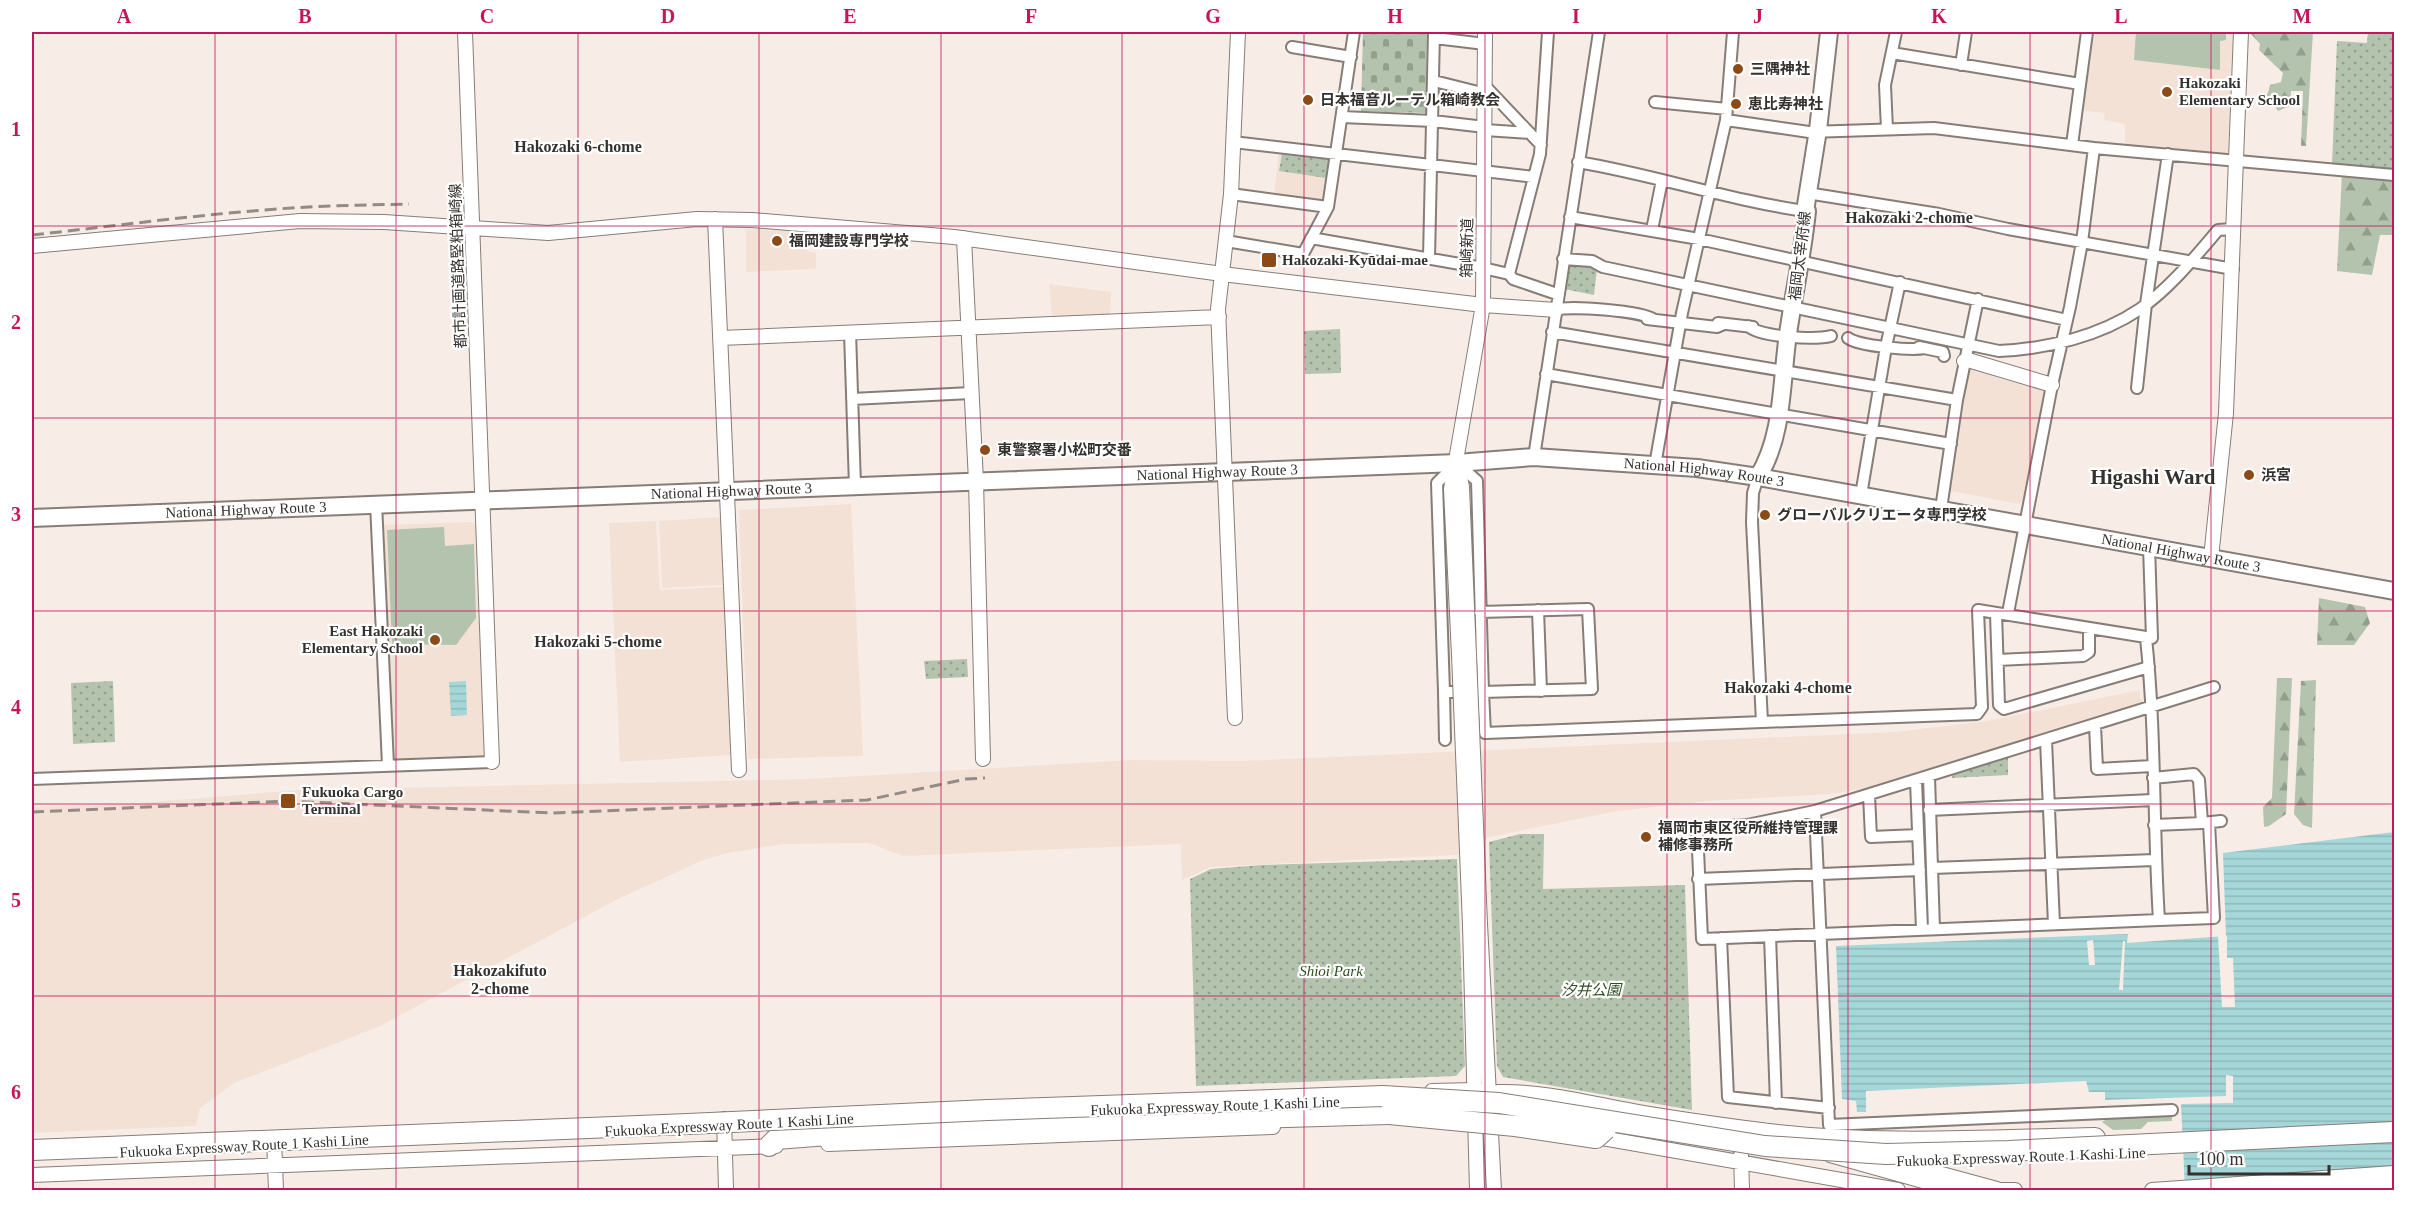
<svg xmlns="http://www.w3.org/2000/svg" width="2426" height="1222" viewBox="0 0 2426 1222" font-family="'Times New Roman','Noto Sans JP',serif">
	<style>
		.built { fill: #f3e1d6 }
		.grass { fill: #b4c3ad }
		.forest { fill: url(#forest-firs) }
		.cemetery { fill: url(#cemetery-stones) }
		.park { fill: url(#park-dots) }
		.water { fill: url(#water-rules) }
		.pier { fill: #f8ede6 }
		.lines { fill: none; stroke-linecap: round; stroke-linejoin: round }
		.minor-casing { stroke: #867d77; stroke-width: 14 }
		.tertiary-casing { stroke: #867d77; stroke-width: 16 }
		.primary-casing { stroke: #867d77; stroke-width: 20 }
		.trunk-casing { stroke: #867d77; stroke-width: 20 }
		.motorway-casing { stroke: #867d77; stroke-width: 22 }
		.minor { stroke: #fff; stroke-width: 10 }
		.tertiary { stroke: #fff; stroke-width: 14 }
		.primary { stroke: #fff; stroke-width: 16 }
		.trunk { stroke: #fff; stroke-width: 16 }
		.motorway { stroke: #fff; stroke-width: 20 }
		.rail { stroke: #938b86; stroke-width: 3; stroke-dasharray: 12 6; stroke-linecap: butt }
		.tertiary-bridge-casing { stroke: #867d77; stroke-width: 16; stroke-linecap: butt }
		.motorway-bridge-casing { stroke: #867d77; stroke-width: 22; stroke-linecap: butt }
		.tertiary-bridge { stroke: #fff; stroke-width: 14 }
		.motorway-bridge { stroke: #fff; stroke-width: 20 }
		.grid { fill: none; stroke: #c2185b; stroke-width: 1.5; stroke-opacity: 0.55 }
		.poi-dot { fill: #8c4a17; stroke: #fff; stroke-width: 2 }
		.labels { text-anchor: middle; stroke-width: 4.5; stroke-linejoin: round; paint-order: stroke }
		.poi-label { font-size: 15px; font-weight: bold; fill: #35312e; stroke: #fff; text-anchor: start }
		.street-label { font-size: 15px; fill: #35312e; stroke: #fff }
		.park-label { font-size: 15px; font-style: italic; fill: #2f4e1f; stroke: #fff }
		.neighbourhood-label { font-size: 16px; font-weight: bold; fill: #35312e; stroke: #fff }
		.district-label { font-size: 21px; font-weight: bold; fill: #35312e; stroke: #fff }
		.neatline { fill: none; stroke: #c2185b; stroke-width: 2 }
		.grid-label { font-size: 20px; text-anchor: middle; font-weight: bold; fill: #c2185b }
	</style>
	<defs>
		<pattern id="forest-firs" width="22" height="20" patternUnits="userSpaceOnUse" patternTransform="scale(1.5)"><rect width="22" height="20" fill="#b4c3ad"/><path d="M5 1l3.5 6h-7zM16 11l3.5 6h-7z" fill="#939f8d"/></pattern>
		<pattern id="cemetery-stones" width="16" height="16" patternUnits="userSpaceOnUse" patternTransform="scale(1.5)"><rect width="16" height="16" fill="#b4c3ad"/><path d="M2 7V4a2 2 0 0 1 4 0v3zM10 15v-3a2 2 0 0 1 4 0v3z" fill="#939f8d"/></pattern>
		<pattern id="park-dots" width="8" height="8" patternUnits="userSpaceOnUse" patternTransform="scale(1.5)"><rect width="8" height="8" fill="#b4c3ad"/><path d="M2 2h.1M6 6h.1" fill="none" stroke="#939f8d" stroke-width="1.8" stroke-linecap="round"/></pattern>
		<pattern id="water-rules" width="6" height="5" patternUnits="userSpaceOnUse" patternTransform="scale(1.5)"><rect width="6" height="5" fill="#a5d7d8"/><path d="M0 2.5h6" fill="none" stroke="#8fb9ba"/></pattern>
	</defs>
	<rect width="100%" height="100%" fill="#f8ede6"/>
	<path class="built" d="M2092 32H2233L2228 152 2224 155 2125 147V124L2104 120 2105 113 2080 110Z
		M1279 151 1333 158 1326 201 1274 196Z
		M746 229 808 230 807 251 816 253V269L746 272Z
		M1049 284 1111 292 1110 317H1052Z
		M1970 367 2001 379 2042 389 2044 393 2024 500 2018 504 1946 490 1965 369Z
		M851 504 863 756 748 759 739 510Z
		M720 517 724 585 662 588 659 521Z
		M656 521 660 590 724 587 731 755 620 762 609 523Z
		M472 522 477 526 486 755 394 759 384 525Z
		M2140 690V699L2145 702 2144 706 1891 784 1831 794 1707 801 1617 811 1490 837 1456 855 1211 867 1182 880 1181 844 903 856 869 843 784 844 728 853 701 861 618 899 378 1027 234 1083 200 1108 196 1126 32 1133V807L127 804 299 790 807 779 1131 760 1242 761 1895 732 1987 721Z"/>
	<path class="grass" d="M2136 32H2226V40L2220 41V70L2134 60Z
		M444 527 445 546 474 544 476 618 456 645 392 644 387 530Z
		M2172 1115V1121L2148 1122 2141 1129 2113 1130 2102 1122 2107 1119Z"/>
	<path class="forest" d="M2252 32H2313L2306 146H2301L2303 91H2291L2290 106 2278 111 2272 102H2266L2263 96 2268 93 2270 85 2281 82 2283 73 2259 50 2260 44 2251 34Z
		M2342 173 2394 181V235H2380L2372 275 2337 271Z
		M2319 598 2365 607 2370 623 2354 645H2317Z
		M2277 678H2292L2286 814 2269 826 2264 827 2263 807 2272 798Z
		M2316 680 2312 828 2303 825 2294 814 2301 681Z"/>
	<path class="cemetery" d="M1363 32H1427L1426 113 1361 111Z"/>
	<path class="park" d="M2368 32H2394V171L2332 165 2337 41 2367 43Z
		M1282 154 1329 160 1326 178 1279 171Z
		M1567 261 1597 269 1594 295 1564 289Z
		M1340 329 1341 373 1305 374 1304 331Z
		M967 659 968 677 926 679 924 661Z
		M113 681 115 742 73 744 71 683Z
		M2008 756V775L1952 778 1953 773Z
		M1520 834H1544L1543 889 1685 885 1692 1110 1503 1077 1497 1066 1489 842Z
		M1457 859 1465 1066 1456 1076 1196 1086 1190 879 1211 869 1262 865Z"/>
	<path class="water" d="M466 681 467 715 451 716 449 682Z
		M2394 832V1190H2185L2181 1104 2233 1103V1076L2226 1075V1096L2105 1100V1092H2089L2086 1081 1866 1091V1112H1857L1856 1101 1842 1099 1836 946 2124 934H2128L2127 943 2226 936 2223 853Z"/>
	<path class="pier" d="M2218 936H2227V958H2233L2235 1007H2222Z
		M2093 940 2095 965H2089L2087 941Z
		M2123 941H2125L2123 990H2119Z"/>
	<g class="lines">
		<defs>
			<path id="minor" d="M1435 38 1485 44
				M1292 47 1351 57
				M1892 53 2080 84
				M1961 65 1966 32
				M1434 81 1486 94
				M1486 87 1541 145
				M1655 102 1727 109
				M1342 117 1433 121 1485 127
				M1726 120 1809 132 1934 128 2094 148 2394 175
				M1887 129 1885 85 1896 32
				M1485 130 1530 133
				M1233 142 1534 177
				M2072 145 2087 32
				M1578 162C1655 175 1728 200 1805 211
				M1807 193 1939 214 2008 229 2233 269
				M1231 194 1328 207
				M1570 217 1699 239 2067 320
				M1652 230 1662 180
				M1311 238 1483 268 1509 274 1513 279 1557 294
				M1226 241 1303 254 1328 207 1354 32
				M1429 258 1434 32
				M1563 259 1592 261 1603 267 1999 351C2047 349 2100 336 2140 309 2170 288 2195 257 2218 230L2234 229
				M1509 274 1540 154 1548 32
				M1556 310C1567 305 1642 311 1653 319
				M1647 319 1717 327 1724 324
				M1718 323 1753 327
				M1748 326C1760 337 1815 340 1831 336
				M850 332 855 486
				M1552 332 1957 400
				M1848 338C1859 346 1912 351 1925 348
				M1919 347 1943 352 1944 356
				M1546 374 1951 444
				M2137 388 2146 304 2168 154
				M852 399 971 393
				M1534 457 1599 32
				M1457 463 1477 481 1483 692H1444L1437 483Z
				M1655 465 1682 313 1726 120 1733 32
				M1758 477 1753 493 1752 522 1762 722 1977 714 1982 707 1978 610 2152 638 2149 546
				M1861 495 1886 347 1900 282
				M376 503 388 765
				M1941 509 1957 400 1978 299
				M1538 610 1541 691
				M1480 612 1588 609 1592 689 1483 692 1485 733 1762 722
				M1996 613 1999 705 2004 709 2149 667
				M2008 613 2052 385 2070 307 2082 242 2094 148
				M2146 638C2156 731 2153 827 2159 920L1702 939 1697 828 1747 825 1815 811 2214 687
				M1998 660 2083 656 2089 652V628
				M1444 692 1445 740
				M2095 725 2097 769 2152 766
				M2046 740 2054 924
				M1929 777 1934 929
				M2153 778 2194 774 2199 780 2202 823 2154 825
				M32 779 492 762
				M1916 781 1922 929
				M1869 795 1871 837 1918 835
				M1929 810 2153 800
				M1815 811 1829 1125 2172 1110
				M2202 823 2221 821
				M1932 868 2155 860
				M1698 879 1920 870
				M2159 920 2214 918 2209 823
				M1770 936 1776 1103
				M1721 938 1728 1097 1829 1108"/>
			<path id="tertiary" d="M465 32 492 762
				M715 219 739 770
				M964 238 976 481 983 759
				M32 246 300 221 384 222 548 233 697 219 752 220 954 237 1222 274 1483 305 1556 310
				M720 338 1219 317
				M1964 361 1968 360 2052 385
				M1458 468 1462 487 1469 655
				M2211 558 2226 413 2241 32
				M1459 655 1451 489 1483 305 1485 32
				M1235 718 1218 309 1231 194 1238 32
				M1480 924 1494 1190
				M1470 925 1477 1190
				M1432 1091 1475 1090 1505 1098
				M724 1119 726 1190
				M1591 1136 1898 1190
				M274 1139 276 1190
				M828 1144 1273 1127
				M1741 1155 1742 1190
				M1830 1155 1923 1181 1978 1190
				M1890 1160 1997 1189
				M32 1175 776 1146
				M1991 1190H2015
				M2152 1190 2394 1173
				M2289 1190 2394 1184"/>
			<path id="primary" d="M1758 477C1784 435 1781 381 1788 334 1794 292 1803 252 1807 211H1805L1818 130 1829 32"/>
			<g id="trunk">
				<path id="s1" d="M32 518 1457 463 1534 457 1697 468 1758 477 2394 591"/>
			</g>
			<path id="motorway" d="M1498 1095C1544 1094 1588 1106 1633 1114 1677 1122 1723 1128 1768 1134 1877 1147 1986 1140 2095 1138
				M769 1146 776 1139 933 1127 1389 1114"/>
		</defs>
		<use href="#minor" class="minor-casing"/>
		<use href="#tertiary" class="tertiary-casing"/>
		<use href="#primary" class="primary-casing"/>
		<use href="#trunk" class="trunk-casing"/>
		<use href="#motorway" class="motorway-casing"/>
		<use href="#minor" class="minor"/>
		<use href="#tertiary" class="tertiary"/>
		<use href="#primary" class="primary"/>
		<use href="#trunk" class="trunk"/>
		<use href="#motorway" class="motorway"/>
		<path class="rail" d="M32 235C124 225 216 212 309 207 342 205 376 205 409 204
			M32 812 288 801 551 813 867 800 966 779 985 778"/>
		<defs>
			<path id="tertiary-bridge" d="M1459 655 1470 925
				M1469 655 1480 924"/>
			<path id="motorway-bridge" d="M1389 1114 1515 1126 1596 1138 1606 1129
				M32 1150 688 1124 988 1110 1383 1096 1499 1103 1765 1146 1886 1154 2009 1151 2394 1132"/>
		</defs>
		<use href="#tertiary-bridge" class="tertiary-bridge-casing"/>
		<use href="#motorway-bridge" class="motorway-bridge-casing"/>
		<use href="#tertiary-bridge" class="tertiary-bridge"/>
		<use href="#motorway-bridge" class="motorway-bridge"/>
	</g>
	<path class="grid" d="M215 32V1190M396 32V1190M578 32V1190M759 32V1190M941 32V1190M1122 32V1190M1304 32V1190M1485 32V1190M1667 32V1190M1848 32V1190M2030 32V1190M2211 32V1190M32 226H2394M32 418H2394M32 611H2394M32 804H2394M32 996H2394"/>
	<g class="poi-dot">
		<circle cx="1738" cy="69" r="6"/>
		<circle cx="2167" cy="92" r="6"/>
		<circle cx="1308" cy="100" r="6"/>
		<circle cx="1736" cy="104" r="6"/>
		<circle cx="777" cy="241" r="6"/>
		<rect x="1261" y="252" width="16" height="16" rx="3"/>
		<circle cx="985" cy="450" r="6"/>
		<circle cx="2249" cy="475" r="6"/>
		<circle cx="1765" cy="515" r="6"/>
		<circle cx="435" cy="640" r="6"/>
		<rect x="280" y="793" width="16" height="16" rx="3"/>
		<circle cx="1646" cy="837" r="6"/>
	</g>
	<g class="labels">
		<g class="poi-label">
			<text x="1750" y="74">三隅神社</text>
			<text x="2179" y="88">Hakozaki<tspan x="2179" dy="17">Elementary School</tspan></text>
			<text x="1320" y="105">日本福音ルーテル箱崎教会</text>
			<text x="1748" y="109">恵比寿神社</text>
			<text x="789" y="246">福岡建設専門学校</text>
			<text x="1282" y="265">Hakozaki-Kyūdai-mae</text>
			<text x="997" y="455">東警察署小松町交番</text>
			<text x="2261" y="480">浜宮</text>
			<text x="1777" y="520">グローバルクリエータ専門学校</text>
			<text x="423" y="636" text-anchor="end">East Hakozaki<tspan x="423" dy="17">Elementary School</tspan></text>
			<text x="302" y="797">Fukuoka Cargo<tspan x="302" dy="17">Terminal</tspan></text>
			<text x="1658" y="833">福岡市東区役所維持管理課<tspan x="1658" dy="17">補修事務所</tspan></text>
		</g>
		<g class="street-label">
			<text transform="translate(1467 248) rotate(-89)" y="5">箱崎新道</text>
			<text transform="translate(1800 256) rotate(-83)" y="5">福岡太宰府線</text>
			<text transform="translate(458 266) rotate(-92)" y="5">都市計画道路堅粕箱崎線</text>
			<text dy="5" stroke="none"><textPath href="#s1" startOffset="1186">National Highway Route 3</textPath></text>
			<text dy="5" stroke="none"><textPath href="#s1" startOffset="1674">National Highway Route 3</textPath></text>
			<text dy="5" stroke="none"><textPath href="#s1" startOffset="700">National Highway Route 3</textPath></text>
			<text dy="5" stroke="none"><textPath href="#s1" startOffset="214">National Highway Route 3</textPath></text>
			<text dy="5" stroke="none"><textPath href="#s1" startOffset="2158">National Highway Route 3</textPath></text>
			<text transform="translate(1215 1106) rotate(-2)" y="5">Fukuoka Expressway Route 1 Kashi Line</text>
			<text transform="translate(729 1125) rotate(-3)" y="5">Fukuoka Expressway Route 1 Kashi Line</text>
			<text transform="translate(244 1146) rotate(-3)" y="5">Fukuoka Expressway Route 1 Kashi Line</text>
			<text transform="translate(2021 1157) rotate(-2)" y="5">Fukuoka Expressway Route 1 Kashi Line</text>
		</g>
		<g class="park-label">
			<text x="1331" y="976">Shioi Park</text>
			<text x="1591" y="995">汐井公園</text>
		</g>
		<g class="neighbourhood-label">
			<text x="578" y="152">Hakozaki 6-chome</text>
			<text x="1909" y="223">Hakozaki 2-chome</text>
			<text x="598" y="647">Hakozaki 5-chome</text>
			<text x="1788" y="693">Hakozaki 4-chome</text>
			<text x="500" y="976">Hakozakifuto<tspan x="500" dy="18">2-chome</tspan></text>
		</g>
		<g class="district-label">
			<text x="2153" y="484">Higashi Ward</text>
		</g>
	</g>
	<rect width="2426" height="1222" fill="none" stroke="#ffffff" stroke-width="66"/>
	<path d="M2189 1165v9h140v-9" fill="none" stroke="#35312e" stroke-width="3"/>
	<text x="2198" y="1165" font-size="18" fill="#35312e" stroke="#ffffff" stroke-width="4.5" paint-order="stroke">100 m</text>
	<rect x="33" y="33" width="2360" height="1156" class="neatline"/>
	<g class="grid-label">
		<text x="124" y="23">A</text>
		<text x="305" y="23">B</text>
		<text x="487" y="23">C</text>
		<text x="668" y="23">D</text>
		<text x="850" y="23">E</text>
		<text x="1031" y="23">F</text>
		<text x="1213" y="23">G</text>
		<text x="1395" y="23">H</text>
		<text x="1576" y="23">I</text>
		<text x="1758" y="23">J</text>
		<text x="1939" y="23">K</text>
		<text x="2121" y="23">L</text>
		<text x="2302" y="23">M</text>
		<text x="16" y="136">1</text>
		<text x="16" y="329">2</text>
		<text x="16" y="521">3</text>
		<text x="16" y="714">4</text>
		<text x="16" y="907">5</text>
		<text x="16" y="1099">6</text>
	</g>
</svg>
